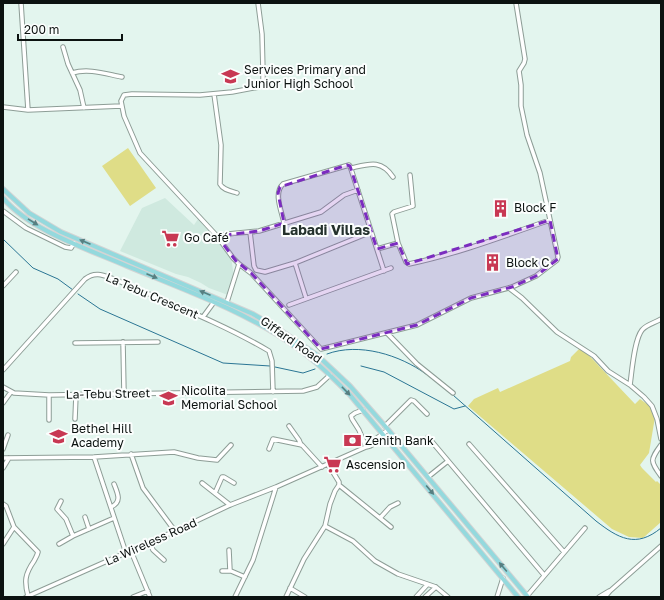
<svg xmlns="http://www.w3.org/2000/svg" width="664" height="600" viewBox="0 0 664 600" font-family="'Golos Text',sans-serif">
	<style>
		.built { fill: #cfe9df }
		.green { fill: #dfdd87 }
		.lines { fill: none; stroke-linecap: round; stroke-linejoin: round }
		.stream { stroke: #2a7594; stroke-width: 1 }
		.minor-casing { stroke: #8d9d96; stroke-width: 5.5 }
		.major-casing { stroke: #d3d4d4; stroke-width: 6 }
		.minor { stroke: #fff; stroke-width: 3.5 }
		.major { stroke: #94d9dd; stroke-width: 4 }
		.oneway { fill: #577f81 }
		.marked { fill: #7b2cbf; fill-opacity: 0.2; stroke: #7b2cbf; stroke-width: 3; stroke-dasharray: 8 5; stroke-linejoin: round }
		.labels { text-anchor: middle; stroke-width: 4; stroke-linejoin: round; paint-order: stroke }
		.poi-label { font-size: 12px; fill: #0c1210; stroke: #fbfefd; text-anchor: start }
		.street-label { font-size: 12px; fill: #0c1210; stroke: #fbfefd }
		.quarter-label { font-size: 14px; font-weight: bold; fill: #24312c; stroke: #fbfefd }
	</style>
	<rect width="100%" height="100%" fill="#e3f5ee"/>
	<path class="built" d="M165 198 194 225 198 219 231 257 234 277 228 295 209 288 201 283 188 277 176 274 120 251 142 208Z"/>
	<path class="green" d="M128 148 156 188 130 206 102 166Z
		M581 347 635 404 640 399 651 407 655 417 649 453 640 465 642 468 656 482 657 481 661 485V522L643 538 629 537 612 529 468 406 474 399 498 388 500 392 570 361 571 357Z"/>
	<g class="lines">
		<path class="stream" d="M660 3 661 4
			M3 239 33 268 58 279 73 290
			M78 294 100 309 223 363 270 366
			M327 354C359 342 400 355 426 374
			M361 366 384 372 454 409 465 406
			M275 367 303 373 315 369
			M445 388 596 521C618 538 636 549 661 528"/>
		<defs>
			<path id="minor" d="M21 3 28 110
				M63 47 68 64 80 90 84 108
				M72 73C89 68 106 74 122 77
				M214 94 221 145 220 184C223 190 231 191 237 193
				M3 107 28 110 121 106
				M351 168C369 164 381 159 393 177
				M3 211 26 228 65 247 71 248 74 243
				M284 223C282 212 273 193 283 184L349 165 350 166 384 271
				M250 232 254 266 256 270 265 272 295 263 371 232
				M217 236C233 232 244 233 259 231L321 212 344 195 358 190
				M398 243 392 214 394 212 413 206 410 175
				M377 249 398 243 406 262 409 264C457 254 504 236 550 220
				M295 263 306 298
				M239 264 251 273 321 349 417 325 471 298 512 287 536 276 557 260 558 257 540 173 527 135 521 106V85L519 71 524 63 525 59 516 3
				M3 286 16 272
				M509 288 522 298 557 332 594 356 608 371 630 385 644 397 652 406 657 419 661 439
				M227 302 239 264 233 258 217 236 140 153 124 116 121 101 124 95 132 94 200 95 232 92 259 87 263 80V72L262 34 258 3
				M289 305 391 268
				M203 317 214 302
				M387 333 417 364 453 393
				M123 342 124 394
				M75 343 158 342
				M3 370 85 279C95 271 103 275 114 279 166 302 220 322 269 351L272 361 273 392
				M630 385C632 371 634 340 642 330 647 324 655 323 661 319
				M3 387 14 393 49 395 303 391 317 387 330 375
				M49 395V420
				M3 403 11 392
				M363 410 355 413 351 416 352 419 359 430 366 447
				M75 419 76 395
				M289 426 299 440 301 445
				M385 426 411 400 414 401 427 414
				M428 437 544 575
				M469 444 564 552
				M661 445C650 460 650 461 661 476
				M366 446 388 430
				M3 449 8 435
				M269 449 273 439 302 445 322 467
				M131 454 143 488 175 531
				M94 457 126 553
				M3 458 94 457 174 452 198 458 217 460 231 445
				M3 468 9 458
				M428 477 448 461
				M202 483 230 505
				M339 485 391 527
				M215 493 222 477H224L234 483
				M61 501 57 509 66 519 73 536 114 518
				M3 504 6 506 14 527 38 552C37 556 36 557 34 561 25 574 24 581 28 596
				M111 507C122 502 118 494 114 484
				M85 517 89 529
				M380 518 390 507 398 503
				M325 526 353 541 375 561 398 574 436 587 448 597
				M150 543 153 550 164 560
				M3 544 14 527
				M59 544 73 536
				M229 550 230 571
				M131 551 150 597
				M222 571H231L245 577
				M290 588 305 597
				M527 596 585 528
				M26 597 175 531 230 505 276 487
				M133 597 148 591
				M235 597 253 560 276 487 366 447 370 446 391 434
				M286 597 304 559 325 526 330 504 335 491 339 485V482L328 464
				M416 597 427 585
				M425 597 436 587
				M497 597 503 578
				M599 597 609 591
				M605 597 610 591 661 546"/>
			<path id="major" d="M3 189 29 213 61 232 253 314 277 328 317 355 350 386 385 426 528 597
				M3 198C31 231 88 249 127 266 185 290 245 311 296 347 316 361 333 378 350 395L518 597"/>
		</defs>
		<use href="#minor" class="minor-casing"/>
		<use href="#major" class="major-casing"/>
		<use href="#minor" class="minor"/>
		<use href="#major" class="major"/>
	</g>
	<defs><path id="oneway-solid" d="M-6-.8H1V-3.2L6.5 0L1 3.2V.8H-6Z"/></defs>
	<g class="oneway">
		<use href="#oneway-solid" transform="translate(33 222) rotate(32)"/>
		<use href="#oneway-solid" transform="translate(85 242) rotate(-157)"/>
		<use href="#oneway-solid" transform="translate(152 276) rotate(23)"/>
		<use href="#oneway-solid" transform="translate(205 293) rotate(-157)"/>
		<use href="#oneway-solid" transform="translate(346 391) rotate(46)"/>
		<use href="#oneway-solid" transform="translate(430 490) rotate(50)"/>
		<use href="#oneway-solid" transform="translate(503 567) rotate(-130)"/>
	</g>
	<path class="marked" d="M347 165 350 166 377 249 398 243 407 264 550 220 558 259 536 276 512 287 471 298 417 325 321 349 251 273 236 261 217 236 259 231 284 223 278 193 280 187Z"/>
	<defs>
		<symbol id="school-bare" viewBox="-9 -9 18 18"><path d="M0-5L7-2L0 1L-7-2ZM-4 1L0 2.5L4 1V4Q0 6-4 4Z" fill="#c83853" stroke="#fbfefd" stroke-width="2.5" paint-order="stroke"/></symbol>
		<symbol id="building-bare" viewBox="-9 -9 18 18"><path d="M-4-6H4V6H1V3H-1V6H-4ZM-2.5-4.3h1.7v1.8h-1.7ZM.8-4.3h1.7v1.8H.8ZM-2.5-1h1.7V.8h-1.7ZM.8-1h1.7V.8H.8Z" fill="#c83853" stroke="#fbfefd" stroke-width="2.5" paint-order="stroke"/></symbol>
		<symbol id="supermarket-bare" viewBox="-9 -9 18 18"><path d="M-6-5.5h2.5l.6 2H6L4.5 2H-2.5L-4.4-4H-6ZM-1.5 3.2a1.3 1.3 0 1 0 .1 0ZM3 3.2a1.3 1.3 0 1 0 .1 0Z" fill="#c83853" stroke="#fbfefd" stroke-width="2.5" paint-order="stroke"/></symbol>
		<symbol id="bank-bare" viewBox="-9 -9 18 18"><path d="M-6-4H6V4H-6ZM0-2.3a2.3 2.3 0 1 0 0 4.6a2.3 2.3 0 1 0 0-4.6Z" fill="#c83853" stroke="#fbfefd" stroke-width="2.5" paint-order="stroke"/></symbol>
	</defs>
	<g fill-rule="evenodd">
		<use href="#school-bare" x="218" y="64" width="25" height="25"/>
		<use href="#building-bare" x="488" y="196" width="25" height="25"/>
		<use href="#supermarket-bare" x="158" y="226" width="25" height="25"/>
		<use href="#building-bare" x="480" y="250" width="25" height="25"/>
		<use href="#school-bare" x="156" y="386" width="25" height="25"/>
		<use href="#school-bare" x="46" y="424" width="25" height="25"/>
		<use href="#bank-bare" x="340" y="428" width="25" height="25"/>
		<use href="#supermarket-bare" x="320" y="452" width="25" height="25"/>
	</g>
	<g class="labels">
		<g class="poi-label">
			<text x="244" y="74">Services Primary and<tspan x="244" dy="14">Junior High School</tspan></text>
			<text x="514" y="212">Block F</text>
			<text x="184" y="242">Go Café</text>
			<text x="506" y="267">Block C</text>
			<text x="181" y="395">Nicolita<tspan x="181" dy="14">Memorial School</tspan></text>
			<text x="71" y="433">Bethel Hill<tspan x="71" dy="14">Academy</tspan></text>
			<text x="365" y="445">Zenith Bank</text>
			<text x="346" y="469">Ascension</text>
		</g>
		<g class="street-label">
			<text transform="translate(152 296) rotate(23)" y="4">La Tebu Crescent</text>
			<text transform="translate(291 340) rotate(35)" y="4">Giffard Road</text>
			<text transform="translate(108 394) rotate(-1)" y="4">La-Tebu Street</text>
			<text transform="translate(151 542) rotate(-24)" y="4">La Wireless Road</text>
		</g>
		<g class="quarter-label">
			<text x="326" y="235">Labadi Villas</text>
		</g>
	</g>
	<rect width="664" height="600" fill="none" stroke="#0c1210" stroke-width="8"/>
	<path d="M18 34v6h104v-6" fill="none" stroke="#0c1210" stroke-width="2"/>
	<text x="24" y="34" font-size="12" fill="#0c1210" stroke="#fbfefd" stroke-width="3" paint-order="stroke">200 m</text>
</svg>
